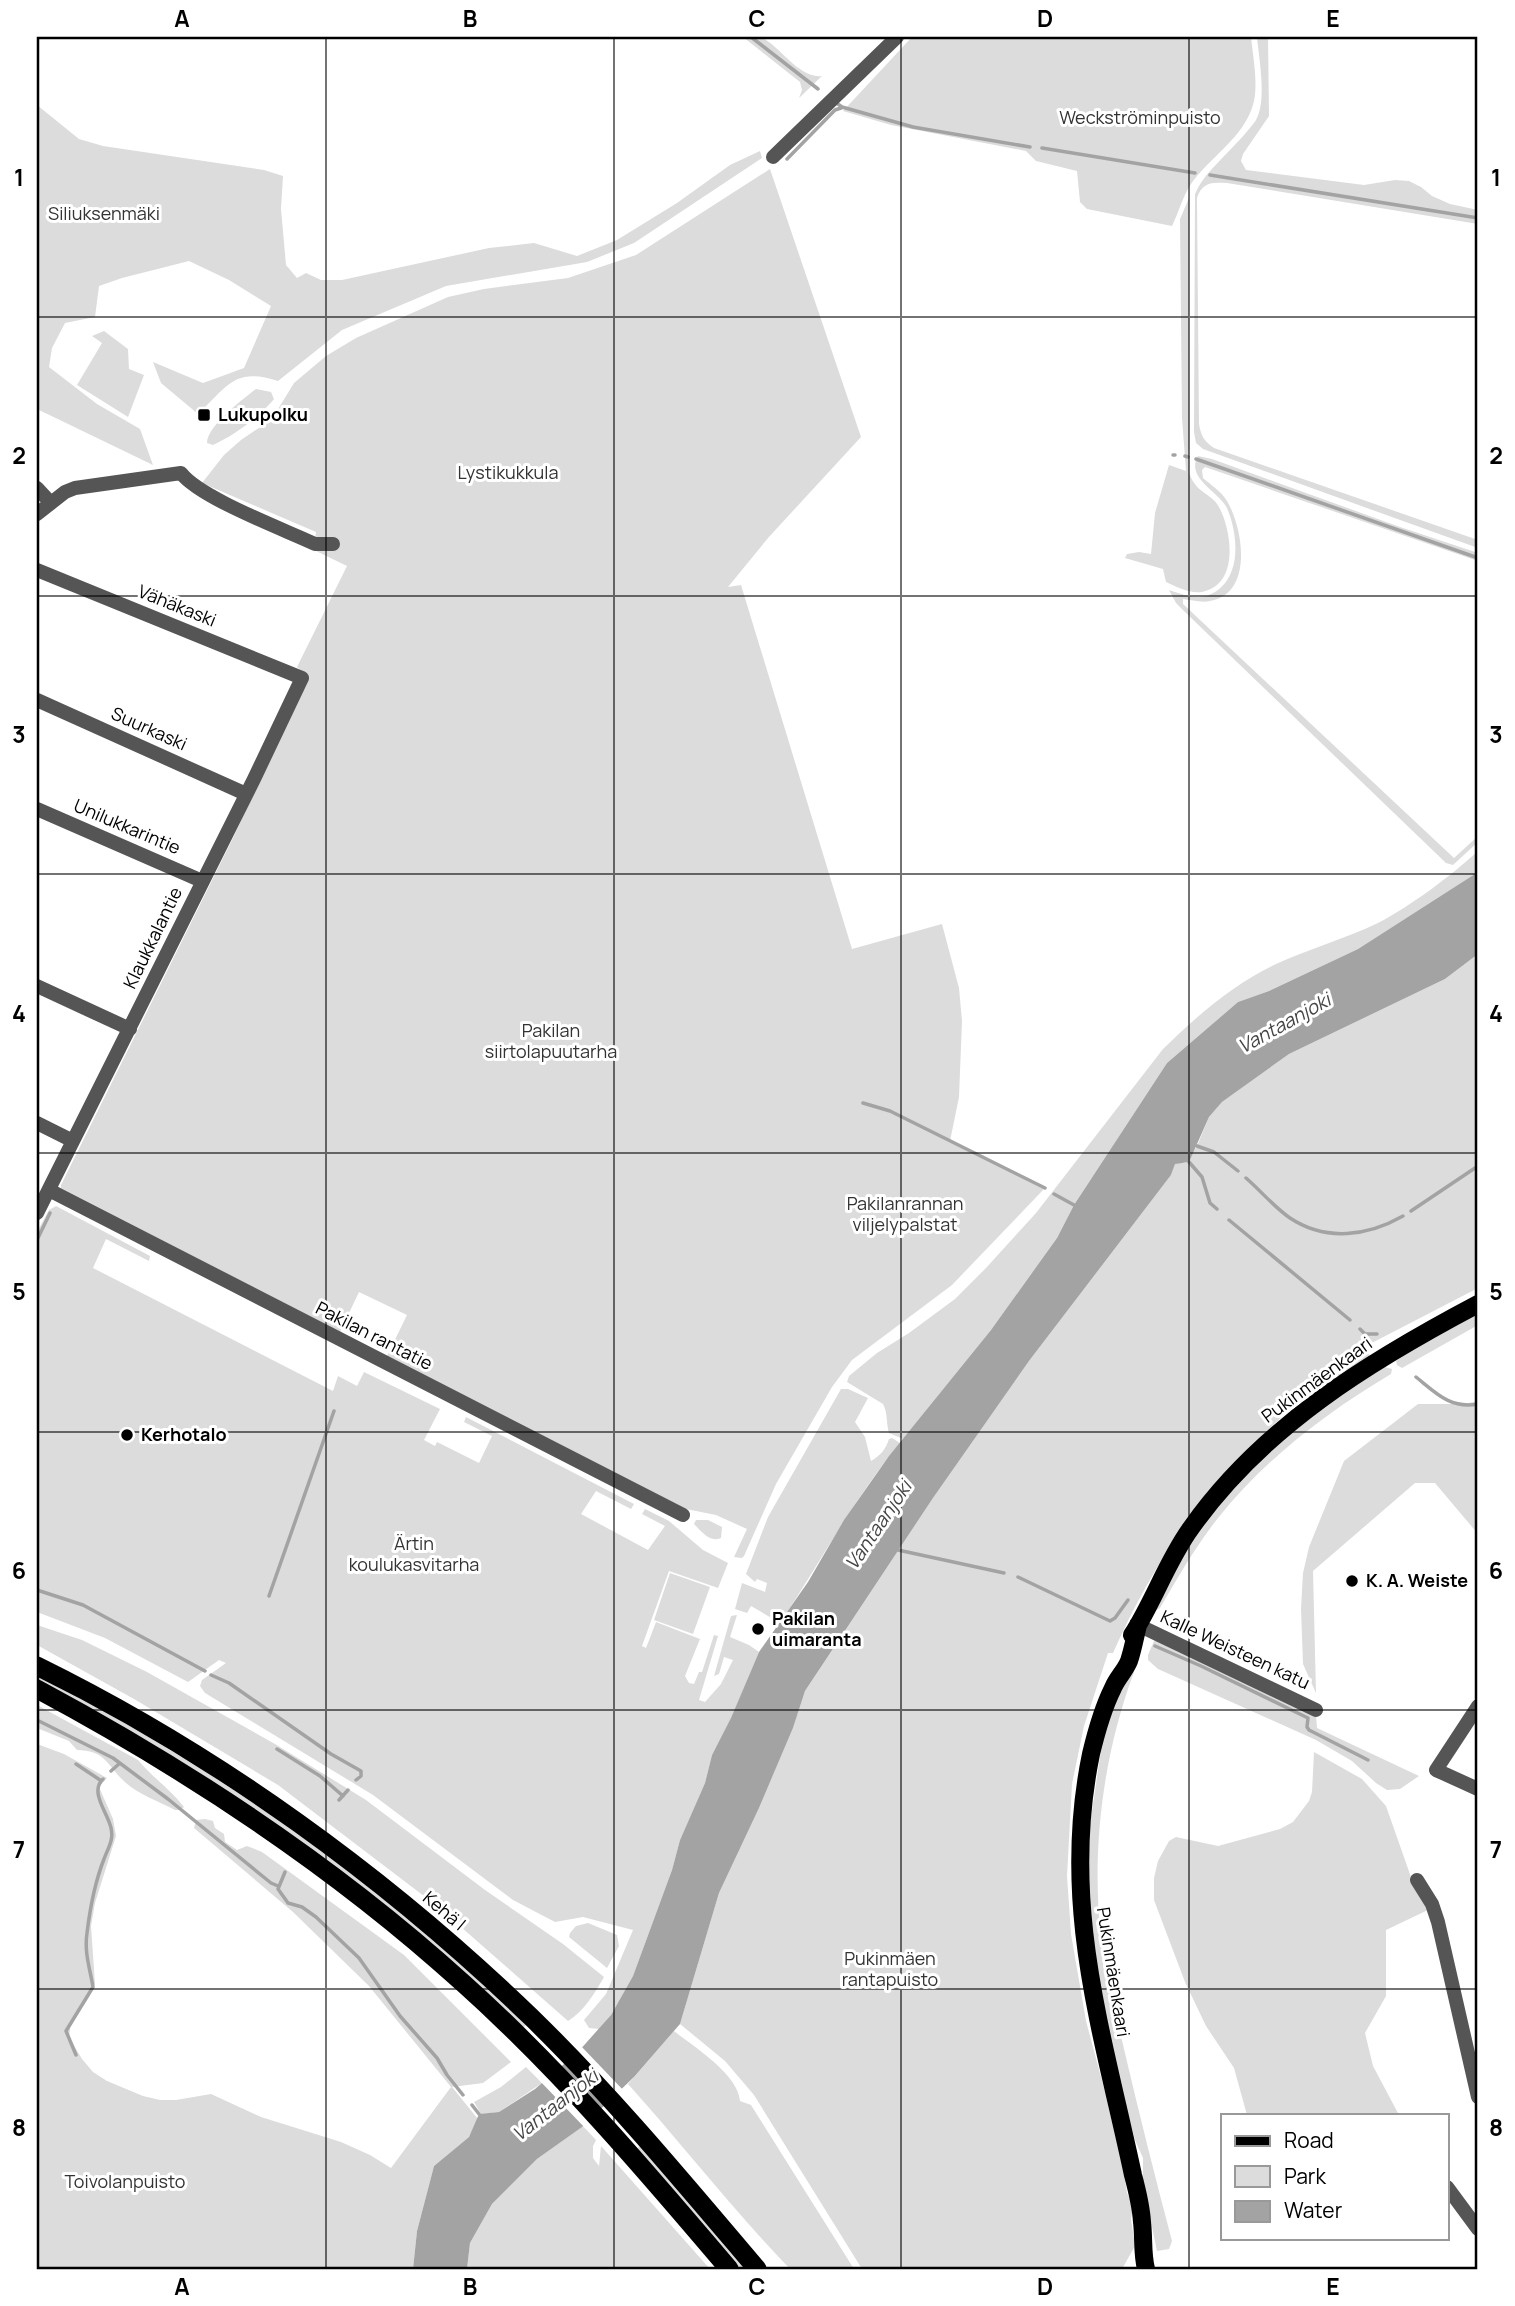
<svg xmlns="http://www.w3.org/2000/svg" width="1515" height="2306" viewBox="0 0 1515 2306" font-family="Manrope,sans-serif">
	<style>
		.green { fill: #dcdcdc }
		.water { fill: #a3a3a3 }
		.pier { fill: #fff }
		.lines { fill: none; stroke-linecap: round; stroke-linejoin: round }
		.stream { stroke: #a3a3a3; stroke-width: 3.5 }
		.minor { stroke: #555; stroke-width: 14 }
		.major { stroke: #000; stroke-width: 18 }
		.highway { stroke: #000; stroke-width: 19 }
		.grid { fill: none; stroke: #000; stroke-width: 2; stroke-opacity: 0.55 }
		.poi-dot { fill: #000; stroke: #fff; stroke-width: 2.5 }
		.labels { text-anchor: middle; stroke-width: 6; stroke-linejoin: round; paint-order: stroke }
		.park-label { font-size: 18px; fill: #333; stroke: #fff }
		.poi-label { font-size: 18px; font-weight: bold; fill: #000; stroke: #fff; text-anchor: start }
		.street-label { font-size: 18px; fill: #000; stroke: #fff }
		.water-label { font-size: 19px; font-style: italic; fill: #444; stroke: #fff }
		.neatline { fill: none; stroke: #000; stroke-width: 2.5 }
		.grid-label { font-size: 23px; text-anchor: middle; font-weight: bold; fill: #000 }
	</style>
	<rect width="100%" height="100%" fill="#fff"/>
	<path class="green" d="M743 37C747 37 756 35 760 37 779 44 798 79 822 76L799 98 802 90 800 82Z
		M912 37H1251C1253 57 1258 81 1254 101 1245 139 1208 157 1189 187 1182 199 1178 214 1172 226L1087 209 1080 202 1077 171 1036 161 1026 151 891 125 843 111Z
		M1257 37H1268L1269 116 1243 154 1241 161 1246 170 1364 185 1395 180 1409 181 1421 187 1432 196 1450 204 1478 210V224L1227 183C1212 182 1202 182 1197 198L1199 424C1201 436 1204 441 1214 448L1478 540V548L1203 449 1196 443 1194 432 1195 194C1203 176 1215 166 1228 152 1237 143 1246 133 1254 123 1268 105 1259 59 1257 37Z
		M37 105 79 139 103 146 264 170 283 176 281 209 286 265 297 278 306 273 321 280H342L489 248 534 243 577 256 617 240 677 203 730 165 760 151 762 158 634 243 587 262 446 286 342 330 278 381C234 367 228 386 198 414L161 383 153 362 203 383 244 368 271 306 229 280 189 261 122 278 99 286 95 317 65 323 52 348 49 367 97 404 140 429 153 465 37 409Z
		M770 169 861 437 768 538 728 587 741 585 852 949 942 924 959 988 962 1021 959 1097 950 1141 1044 1189 952 1285 852 1360 832 1387 776 1484 744 1556 742 1558 734 1557 747 1529 716 1515 686 1509 387 1356 407 1315 359 1292 340 1332 61 1188V1185L234 836 308 676 297 667 347 566 314 550 316 532 202 483 224 455 241 440 272 419 294 383 326 356 356 338 448 297 484 289 568 278 636 255Z
		M1189 198V473C1197 495 1213 493 1220 509 1232 533 1239 585 1202 592 1190 594 1177 587 1166 582L1163 569 1125 558 1127 554 1139 552 1151 554 1155 513 1169 465 1186 471 1182 418 1180 219Z
		M104 331 128 349 129 369 144 375 128 417 77 385 102 343 92 336Z
		M256 389 271 392 274 399C258 418 235 435 213 445L207 443C207 426 243 399 256 389Z
		M1198 456 1212 459 1400 527 1478 553V561L1205 467 1202 470 1203 478C1212 486 1221 491 1227 501 1243 528 1254 593 1210 601 1202 603 1191 600 1183 599V604L1454 858 1478 836V842L1453 865 1446 863 1185 612 1176 603 1169 590C1185 595 1199 602 1215 592 1242 575 1238 534 1227 508 1219 492 1185 478 1198 456Z
		M1478 851V872L1358 949 1269 991 1238 1002 1167 1063 1074 1205 1057 1238 991 1330 903 1439 889 1433C886 1423 888 1413 883 1404L847 1382 849 1376 877 1353 909 1333 955 1299 986 1268 1036 1213 1163 1049C1196 1017 1232 985 1274 965 1308 949 1345 939 1378 923 1411 906 1452 875 1478 851Z
		M1478 954V1288L1366 1346 1370 1357C1340 1376 1309 1393 1282 1417 1208 1482 1153 1562 1113 1653H1108L1084 1726 1072 1784 1067 1876 1071 1934 1086 2021 1105 2092 1124 2173 1127 2193 1133 2205 1131 2219 1135 2246 1122 2269H862L754 2095 725 2061 680 2024 719 1893 759 1808 793 1728 805 1691 933 1498 1029 1361 1171 1175 1175 1163H1186L1197 1146 1209 1117 1222 1102 1289 1054 1445 979Z
		M56 1206 150 1256 149 1261 106 1239 93 1268 333 1391 338 1376 357 1386 364 1372 440 1409 424 1440 435 1446 437 1442 479 1463 492 1436 464 1422 466 1417 634 1504 631 1509 596 1491 581 1514 648 1550 665 1526 642 1514 645 1509 669 1521 703 1550 728 1563 718 1588 669 1571 642 1646 646 1648 656 1622 700 1639 685 1676 689 1683 694 1684 699 1672H702L714 1635 718 1636 699 1700 705 1702 721 1684 733 1660 724 1657 719 1674 714 1676 731 1616 737 1615 730 1637 749 1645 759 1652 731 1719 712 1755 705 1783 680 1840 672 1870 633 1976 611 2015 599 2029 589 2028 584 2020 606 1994 633 1930 583 1917 555 1922 513 1900 373 1795 205 1693 200 1686 202 1680 226 1663 219 1660 188 1682 105 1638 37 1612V1232L49 1210Z
		M1478 1312V1325L1402 1368 1397 1365 1396 1361 1442 1331Z
		M1385 1367 1392 1369 1391 1374C1327 1412 1265 1459 1218 1518 1196 1546 1178 1577 1160 1608L1155 1611C1165 1590 1173 1566 1186 1547 1236 1471 1308 1414 1385 1367Z
		M841 1389H848L868 1398 855 1422 865 1437 871 1461C880 1456 886 1449 889 1439L892 1438 900 1443C854 1498 820 1563 780 1623L751 1606 747 1613 735 1609 742 1583 765 1592 767 1583 757 1579 755 1582 746 1574 768 1517Z
		M1478 1401V1534L1435 1483H1415L1313 1571 1316 1693 1303 1664 1301 1609 1303 1573 1309 1547 1344 1461 1418 1404H1464Z
		M696 1520H708L722 1527 721 1538C710 1543 702 1532 694 1524Z
		M670 1573 710 1587 693 1634 654 1620Z
		M37 1625 82 1640 147 1672 275 1744 366 1800 485 1890 563 1944 604 1977C595 1993 584 2011 568 2021L437 1906 278 1785 134 1699 37 1645Z
		M1156 1640 1316 1715 1317 1728 1419 1776 1400 1789 1387 1790 1376 1783 1352 1761 1316 1740 1158 1669 1148 1660V1655L1154 1641Z
		M1130 1669H1132L1134 1672C1104 1753 1092 1842 1100 1929 1103 1969 1115 2010 1124 2049 1139 2113 1155 2177 1172 2241L1169 2249 1157 2251 1143 2183V2158L1135 2140 1110 2046 1099 1993 1087 1895 1089 1831 1103 1737 1110 1715Z
		M37 1674 172 1749 313 1843 432 1938 527 2024 523 2028 482 1989 37 1680Z
		M37 1705 138 1760C152 1777 170 1789 184 1807L180 1810H175C160 1802 138 1794 126 1783 107 1766 106 1750 77 1750L69 1741 37 1728Z
		M37 1744 64 1754 107 1778 99 1787 113 1819 116 1836 95 1903 91 1926 95 1984 71 2022 69 2037 82 2059 93 2072 107 2081 143 2096 160 2100H176L211 2094 261 2117 341 2142 370 2155 391 2168 451 2087 369 1986 293 1912 194 1828 196 1820 205 1819 213 1821 215 1828 224 1834 225 1842 237 1850 247 1846 262 1852 404 1955 511 2062 483 2083 452 2087 478 2119 469 2137 434 2166 417 2231 413 2269H37Z
		M1314 1752 1362 1779 1386 1806 1412 1880 1428 1910 1386 1930V1996L1365 2033 1373 2066 1399 2115H1247L1234 2068 1206 2026 1185 1982 1154 1900V1878L1158 1861 1169 1841 1176 1837 1218 1846 1280 1829 1293 1822 1309 1801 1312 1792Z
		M588 1923 617 1935 619 1946 607 1968 569 1937 570 1933 576 1926Z
		M674 2031C694 2047 738 2074 740 2101L751 2105 854 2269H790C733 2210 683 2145 628 2084Z
		M526 2067 542 2083 499 2112 481 2114 474 2102 501 2087Z
		M583 2126 596 2140 593 2146V2158L599 2166 601 2146 710 2269H467L470 2243 492 2204 537 2159Z
		M641 2145 748 2269H739L637 2149Z"/>
	<path class="water" d="M1478 872V954L1445 979 1289 1054 1222 1102 1209 1117 1189 1162 1175 1164 1171 1175 1029 1361 933 1498 805 1691 793 1728 759 1808 719 1893 680 2024 634 2077 582 2127 537 2159 492 2204 470 2243 467 2269H413L417 2231 434 2166 469 2137 479 2114 499 2112 535 2089 578 2052 611 2015 633 1976 672 1870 680 1840 705 1783 712 1755 731 1718 759 1652 808 1582 844 1520 889 1456 991 1330 1057 1238 1074 1205 1167 1063 1238 1002 1269 991 1358 949Z"/>
	<path class="pier" d="M580 2045 625 2092 607 2108 576 2050Z
		M558 2065 603 2112 586 2129 539 2080Z"/>
	<g class="lines">
		<path class="stream" d="M751 37 818 89
			M835 102 842 107 913 127 1030 147
			M1042 148 1195 173
			M787 159 835 110 841 108
			M1210 175 1478 218
			M1173 455H1175
			M1185 456 1188 457
			M1196 459 1478 558
			M863 1103 890 1111 1045 1188
			M1197 1146 1214 1152 1238 1171
			M1189 1162 1202 1177 1210 1203 1217 1209
			M1246 1178C1261 1191 1274 1207 1290 1218 1326 1242 1368 1236 1403 1216
			M1054 1194 1074 1205
			M1411 1211 1478 1166
			M1229 1220 1350 1320
			M37 1240 50 1213
			M1360 1329 1365 1334H1377
			M1416 1377C1436 1393 1450 1409 1478 1404
			M898 1550 1004 1573
			M1018 1577 1110 1621 1115 1618 1128 1600
			M37 1590 83 1605 205 1671
			M269 1596 334 1411
			M1155 1646 1201 1666 1308 1718 1307 1727 1309 1730 1368 1760
			M211 1675 229 1683 331 1754 361 1771V1776L356 1780
			M37 1720 113 1758 168 1799 271 1883 278 1886
			M277 1749 320 1776 343 1796
			M76 1764 100 1780
			M111 1771 120 1763
			M339 1800 348 1790
			M285 1872 278 1889 288 1903 302 1907 316 1917 359 1958 400 2016 437 2058 447 2075 463 2095
			M76 2055 66 2031 93 1987C90 1969 84 1952 87 1933 90 1908 95 1882 104 1859 108 1848 114 1840 111 1828 108 1813 89 1792 103 1779
			M472 2105 479 2114"/>
		<path class="minor" d="M773 157 897 37
			M37 488 50 502
			M37 514 65 492 75 488 181 473C200 498 283 529 315 544H333
			M37 570 302 678 254 779 37 1213
			M37 700 246 794
			M37 809 202 881
			M37 986 130 1029
			M37 1123 73 1141
			M49 1190 683 1515
			M1138 1625 1316 1710
			M1478 1706 1436 1770 1478 1789
			M1417 1880 1432 1904 1438 1922 1478 2097
			M1447 2187 1478 2229"/>
		<path class="major" d="M1138 1625C1135 1637 1133 1649 1129 1661 1125 1671 1117 1678 1113 1688 1103 1708 1096 1733 1091 1754 1060 1904 1102 2030 1133 2175 1137 2190 1141 2206 1142 2222 1144 2238 1142 2253 1146 2269
			M1132 1635C1154 1601 1167 1561 1191 1528 1263 1426 1370 1361 1478 1304"/>
		<path class="highway" d="M37 1666C218 1755 386 1877 531 2017 612 2096 684 2183 757 2269
			M37 1689C190 1771 334 1866 463 1983 560 2070 645 2170 729 2269"/>
	</g>
	<path class="grid" d="M326 37V2269M614 37V2269M901 37V2269M1189 37V2269M37 317H1478M37 596H1478M37 874H1478M37 1153H1478M37 1432H1478M37 1710H1478M37 1989H1478"/>
	<g class="poi-dot">
		<rect x="197" y="408" width="14" height="14" rx="3.5"/>
		<circle cx="127" cy="1435" r="7"/>
		<circle cx="1352" cy="1581" r="7"/>
		<circle cx="758" cy="1629" r="7"/>
	</g>
	<g class="labels">
		<g class="park-label">
			<text x="1140" y="124">Weckströminpuisto</text>
			<text x="104" y="220">Siliuksenmäki</text>
			<text x="508" y="479">Lystikukkula</text>
			<text x="551" y="1037">Pakilan<tspan x="551" dy="21">siirtolapuutarha</tspan></text>
			<text x="905" y="1210">Pakilanrannan<tspan x="905" dy="21">viljelypalstat</tspan></text>
			<text x="414" y="1550">Ärtin<tspan x="414" dy="21">koulukasvitarha</tspan></text>
			<text x="890" y="1965">Pukinmäen<tspan x="890" dy="21">rantapuisto</tspan></text>
			<text x="125" y="2188">Toivolanpuisto</text>
		</g>
		<g class="poi-label">
			<text x="218" y="421">Lukupolku</text>
			<text x="141" y="1441">Kerhotalo</text>
			<text x="1366" y="1587">K. A. Weiste</text>
			<text x="772" y="1625">Pakilan<tspan x="772" dy="21">uimaranta</tspan></text>
		</g>
		<g class="street-label">
			<text transform="translate(177 606) rotate(22)" y="6">Vähäkaski</text>
			<text transform="translate(149 729) rotate(24)" y="6">Suurkaski</text>
			<text transform="translate(127 827) rotate(23)" y="6">Unilukkarintie</text>
			<text transform="translate(153 938) rotate(-64)" y="6">Klaukkalantie</text>
			<text transform="translate(374 1336) rotate(27)" y="6">Pakilan rantatie</text>
			<text transform="translate(1317 1380) rotate(-36)" y="6">Pukinmäenkaari</text>
			<text transform="translate(1235 1650) rotate(25)" y="6">Kalle Weisteen katu</text>
			<text transform="translate(444 1911) rotate(40)" y="6">Kehä I</text>
			<text transform="translate(1113 1972) rotate(81)" y="6">Pukinmäenkaari</text>
		</g>
		<g class="water-label">
			<text transform="translate(1284 1023) rotate(-29)" y="7">Vantaanjoki</text>
			<text transform="translate(878 1525) rotate(-56)" y="7">Vantaanjoki</text>
			<text transform="translate(555 2105) rotate(-38)" y="7">Vantaanjoki</text>
		</g>
	</g>
	<rect width="1515" height="2306" fill="none" stroke="#ffffff" stroke-width="77"/>
	<rect x="1221" y="2114" width="228" height="126" fill="#ffffff" stroke="#999999" stroke-width="2"/>
	<rect x="1235" y="2136" width="35" height="10" fill="#000000" stroke="#999999" stroke-width="2"/>
	<text x="1284" y="2148" font-size="21" fill="#000000">Road</text>
	<rect x="1235" y="2166" width="35" height="21" fill="#dcdcdc" stroke="#999999" stroke-width="2"/>
	<text x="1284" y="2184" font-size="21" fill="#000000">Park</text>
	<rect x="1235" y="2201" width="35" height="21" fill="#a3a3a3" stroke="#999999" stroke-width="2"/>
	<text x="1284" y="2218" font-size="21" fill="#000000">Water</text>
	<rect x="38" y="38" width="1438" height="2230" class="neatline"/>
	<g class="grid-label">
		<text x="182" y="27">A</text>
		<text x="470" y="27">B</text>
		<text x="757" y="27">C</text>
		<text x="1045" y="27">D</text>
		<text x="1333" y="27">E</text>
		<text x="19" y="186">1</text>
		<text x="1496" y="186">1</text>
		<text x="19" y="464">2</text>
		<text x="1496" y="464">2</text>
		<text x="19" y="743">3</text>
		<text x="1496" y="743">3</text>
		<text x="19" y="1022">4</text>
		<text x="1496" y="1022">4</text>
		<text x="19" y="1300">5</text>
		<text x="1496" y="1300">5</text>
		<text x="19" y="1579">6</text>
		<text x="1496" y="1579">6</text>
		<text x="19" y="1858">7</text>
		<text x="1496" y="1858">7</text>
		<text x="19" y="2136">8</text>
		<text x="1496" y="2136">8</text>
		<text x="182" y="2295">A</text>
		<text x="470" y="2295">B</text>
		<text x="757" y="2295">C</text>
		<text x="1045" y="2295">D</text>
		<text x="1333" y="2295">E</text>
	</g>
</svg>
